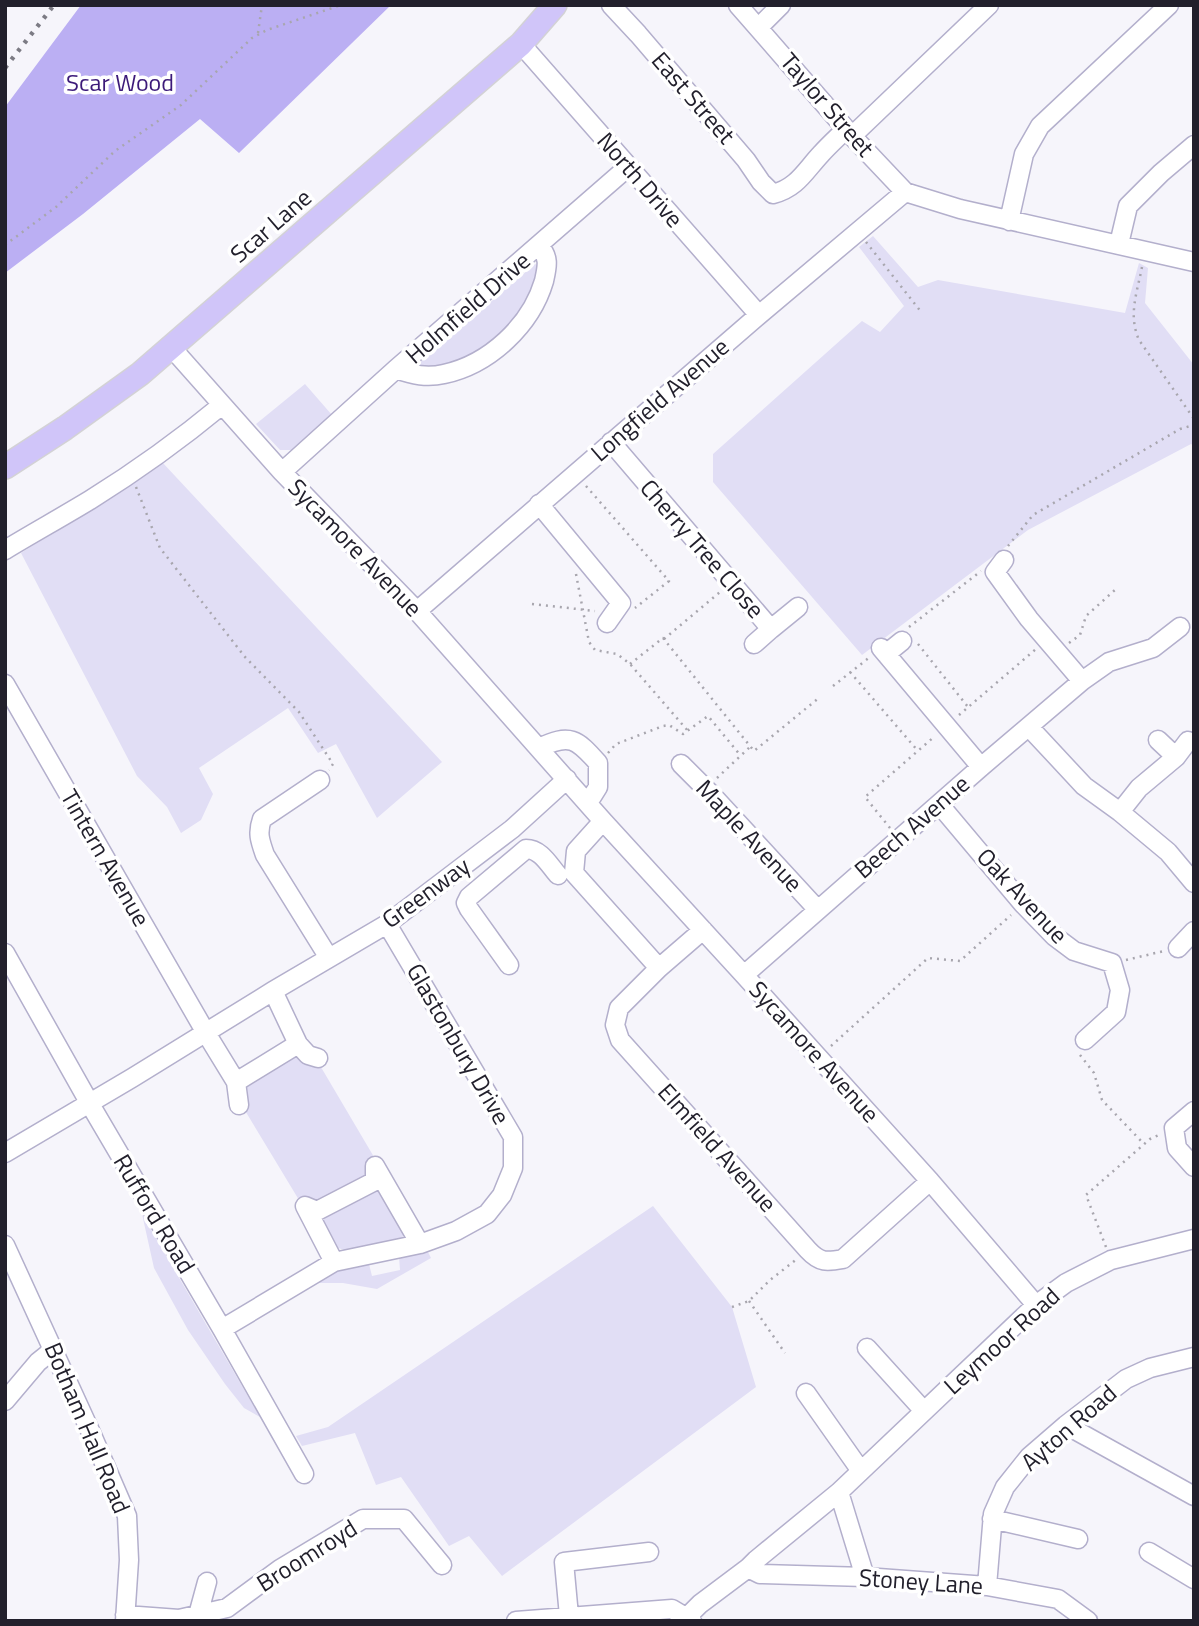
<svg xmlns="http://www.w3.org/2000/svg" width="1199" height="1626" viewBox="0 0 1199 1626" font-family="'Titillium Web',sans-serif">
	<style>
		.green { fill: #e1def5 }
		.forest { fill: #bbaff3 }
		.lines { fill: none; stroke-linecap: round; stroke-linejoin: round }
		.minor-casing { stroke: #b3afcc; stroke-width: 21 }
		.major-casing { stroke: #d3d2d5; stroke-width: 26 }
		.path { stroke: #a8a6ae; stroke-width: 2.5; stroke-dasharray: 2 5; stroke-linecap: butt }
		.minor { stroke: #fff; stroke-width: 18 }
		.major { stroke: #d0c5f9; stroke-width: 23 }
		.rail { stroke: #7c7b84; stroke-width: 4.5; stroke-dasharray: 3.5 7; stroke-linecap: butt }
		.labels { text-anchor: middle; stroke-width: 7; stroke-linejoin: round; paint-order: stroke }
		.park-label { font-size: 24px; fill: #3c1a79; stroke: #fff }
		.street-label { font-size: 24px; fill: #22202c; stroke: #fff }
	</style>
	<rect width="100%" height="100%" fill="#f6f5fb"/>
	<path class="green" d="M873 236 918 287 938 280 1125 313 1139 263 1148 268 1145 303 1194 365V446L1191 444 1028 530 862 655 713 482V454L862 321 880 332 904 306 859 247Z
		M535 264 541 267 523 315 471 360 418 371 417 365Z
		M305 384 332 415 292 450H280L256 424Z
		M162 462 442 762 377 818 336 744 318 753 288 708 199 768 213 794 201 820 181 833 167 807 137 776 21 553Z
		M294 1057 307 1061 315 1057 374 1157 367 1162 368 1173 363 1180 319 1203 306 1196 299 1200 241 1104 248 1098 247 1087Z
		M374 1187 382 1188 406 1234 396 1242 348 1251 338 1248 322 1223 328 1212Z
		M653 1206 732 1307 756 1387 502 1576 469 1536 449 1546 401 1477 376 1485 355 1433 302 1446 296 1436 328 1427Z
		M142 1214 260 1417 244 1408 225 1384 188 1330 154 1268Z
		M427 1250 431 1258 377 1289 343 1283H314L333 1270 369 1264 372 1276 400 1270 399 1257Z"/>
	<path class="forest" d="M81 5H391L239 153 200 119 83 214 5 273V107Z"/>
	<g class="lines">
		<defs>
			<path id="minor" d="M611 5 638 34 746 160 761 182 773 194C797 188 805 171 821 154 829 145 838 137 846 129
				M738 5 852 136 905 192 960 209 1194 262
				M759 27 781 5
				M521 44 759 315
				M852 136 989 5
				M1009 221 1024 154 1040 126 1169 5
				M1119 244 1128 206 1161 173 1194 145
				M171 347 282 472 417 611 603 821 744 975 930 1181 1036 1305
				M396 369C413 375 427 378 444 374 490 364 531 325 544 281 547 267 550 257 539 246
				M611 442 771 629 798 607
				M282 472 396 369 628 167
				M539 504 621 603 607 623
				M5 550C33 533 62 517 90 500 135 472 181 439 222 405
				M1004 560 995 572 1029 619 1082 681
				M417 611 759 315 905 192
				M754 644 771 629
				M881 648 981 767
				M886 654 902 641
				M5 684 206 1033 236 1082 298 1044 273 991
				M1029 727 1084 786 1120 812 1168 852 1194 883
				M1158 740 1176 757
				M539 748C570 733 577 739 598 763V787L588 803
				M681 764 713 796 818 910
				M320 780 262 819C257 833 260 841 265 855L329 958
				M939 804 1023 904 1054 936 1074 951 1112 963 1120 990 1116 1012 1085 1040
				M1120 812 1139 788 1176 757 1188 741
				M603 821 576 851 574 873 659 968
				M703 930 659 968 619 1008 615 1025 620 1040 808 1250C820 1263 827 1262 843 1259L930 1181
				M1178 948 1194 931
				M5 953 94 1111 222 1329 304 1474
				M509 965 469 909 466 903 469 897 526 849C541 849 549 865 558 875
				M744 975 981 767 1082 681 1109 662 1153 648 1180 627
				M298 1044 308 1055 318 1058
				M236 1082 239 1105
				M1194 1111 1174 1128 1177 1148 1194 1167
				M5 1153 132 1078 273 991 387 924 512 829 567 779
				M5 1245 92 1435 127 1516 129 1560 125 1621
				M334 1262 305 1206 317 1211 375 1181V1166L420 1244
				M222 1329 334 1262 420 1244 456 1231 487 1214 502 1195 513 1168V1137L387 924
				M867 1348 924 1411
				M806 1393 861 1471
				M5 1401 38 1362 53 1350
				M1066 1425 1194 1496
				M839 1492 865 1577
				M992 1519 1078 1539
				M1149 1552 1194 1579
				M748 1568 760 1574 865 1577 987 1586 1058 1599 1088 1621
				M987 1586 993 1514 1005 1487 1029 1457 1066 1425 1126 1379 1150 1368 1194 1357
				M125 1615 179 1619 227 1608 280 1569 363 1519H404L442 1565
				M198 1615 207 1582
				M569 1616 564 1562 649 1552
				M516 1621 672 1609 692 1621
				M683 1621 700 1604 748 1568 756 1560 839 1492 1036 1305 1066 1283 1111 1260 1194 1239"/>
			<path id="major" d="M5 467 65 428 140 374 521 44 555 5"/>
		</defs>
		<use href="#minor" class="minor-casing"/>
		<use href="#major" class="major-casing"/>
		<path class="path" d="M258 33 262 5
			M866 242 922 313
			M5 245 56 207 115 151 181 105 252 38 267 30 341 5
			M1142 267C1137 293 1128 315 1139 340L1194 419
			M586 486 669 581 635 608
			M136 487 160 548 245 657 299 712 333 764 329 770
			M1008 546 1033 515 1180 429 1194 425
			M576 574 589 642 595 650 617 654 630 664 688 731
			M532 604 595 611
			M909 627 981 571
			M664 639 720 592
			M1069 643 1080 635 1086 616 1116 589
			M918 644 968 707
			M630 664 663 638 754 751 820 697
			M850 672 918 751
			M833 686 870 657
			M959 715 1036 649
			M608 753 616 744 663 726 669 725 683 734 708 716 741 756
			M717 778 751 746
			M890 828 865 797 935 736
			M1126 960 1164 951
			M831 1046 928 958 960 961 1011 915
			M1080 1055 1094 1073 1102 1100 1144 1144
			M1106 1247 1086 1195 1150 1139 1159 1135
			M749 1301 785 1353
			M732 1307 749 1301 770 1280 797 1259"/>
		<use href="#minor" class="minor"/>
		<use href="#major" class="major"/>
		<path class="rail" d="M5 68 54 5"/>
	</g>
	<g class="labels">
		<g class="park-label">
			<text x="120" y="91">Scar Wood</text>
		</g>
		<g class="street-label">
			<text transform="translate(693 98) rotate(49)" y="8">East Street</text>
			<text transform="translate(827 105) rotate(49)" y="8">Taylor Street</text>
			<text transform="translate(640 180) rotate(49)" y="8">North Drive</text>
			<text transform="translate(271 226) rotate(-41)" y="8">Scar Lane</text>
			<text transform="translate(468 308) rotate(-41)" y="8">Holmfield Drive</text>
			<text transform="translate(660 400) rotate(-41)" y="8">Longfield Avenue</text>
			<text transform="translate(355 548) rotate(46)" y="8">Sycamore Avenue</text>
			<text transform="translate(702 549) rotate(49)" y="8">Cherry Tree Close</text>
			<text transform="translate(912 827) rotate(-41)" y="8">Beech Avenue</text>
			<text transform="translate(749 836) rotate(47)" y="8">Maple Avenue</text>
			<text transform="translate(105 858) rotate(60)" y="8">Tintern Avenue</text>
			<text transform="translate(426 893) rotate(-36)" y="8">Greenway</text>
			<text transform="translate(1022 896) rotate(47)" y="8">Oak Avenue</text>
			<text transform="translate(458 1044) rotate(60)" y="8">Glastonbury Drive</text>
			<text transform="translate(814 1052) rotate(48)" y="8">Sycamore Avenue</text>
			<text transform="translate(717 1148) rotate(48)" y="8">Elmfield Avenue</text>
			<text transform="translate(154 1214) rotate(59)" y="8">Rufford Road</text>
			<text transform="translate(1002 1341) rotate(-42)" y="8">Leymoor Road</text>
			<text transform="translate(87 1428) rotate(67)" y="8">Botham Hall Road</text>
			<text transform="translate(1069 1428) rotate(-41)" y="8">Ayton Road</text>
			<text transform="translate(307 1556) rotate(-32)" y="8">Broomroyd</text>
			<text transform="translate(921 1582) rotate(4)" y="8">Stoney Lane</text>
		</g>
	</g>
	<rect width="1199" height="1626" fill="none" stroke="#22202c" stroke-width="14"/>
</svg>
